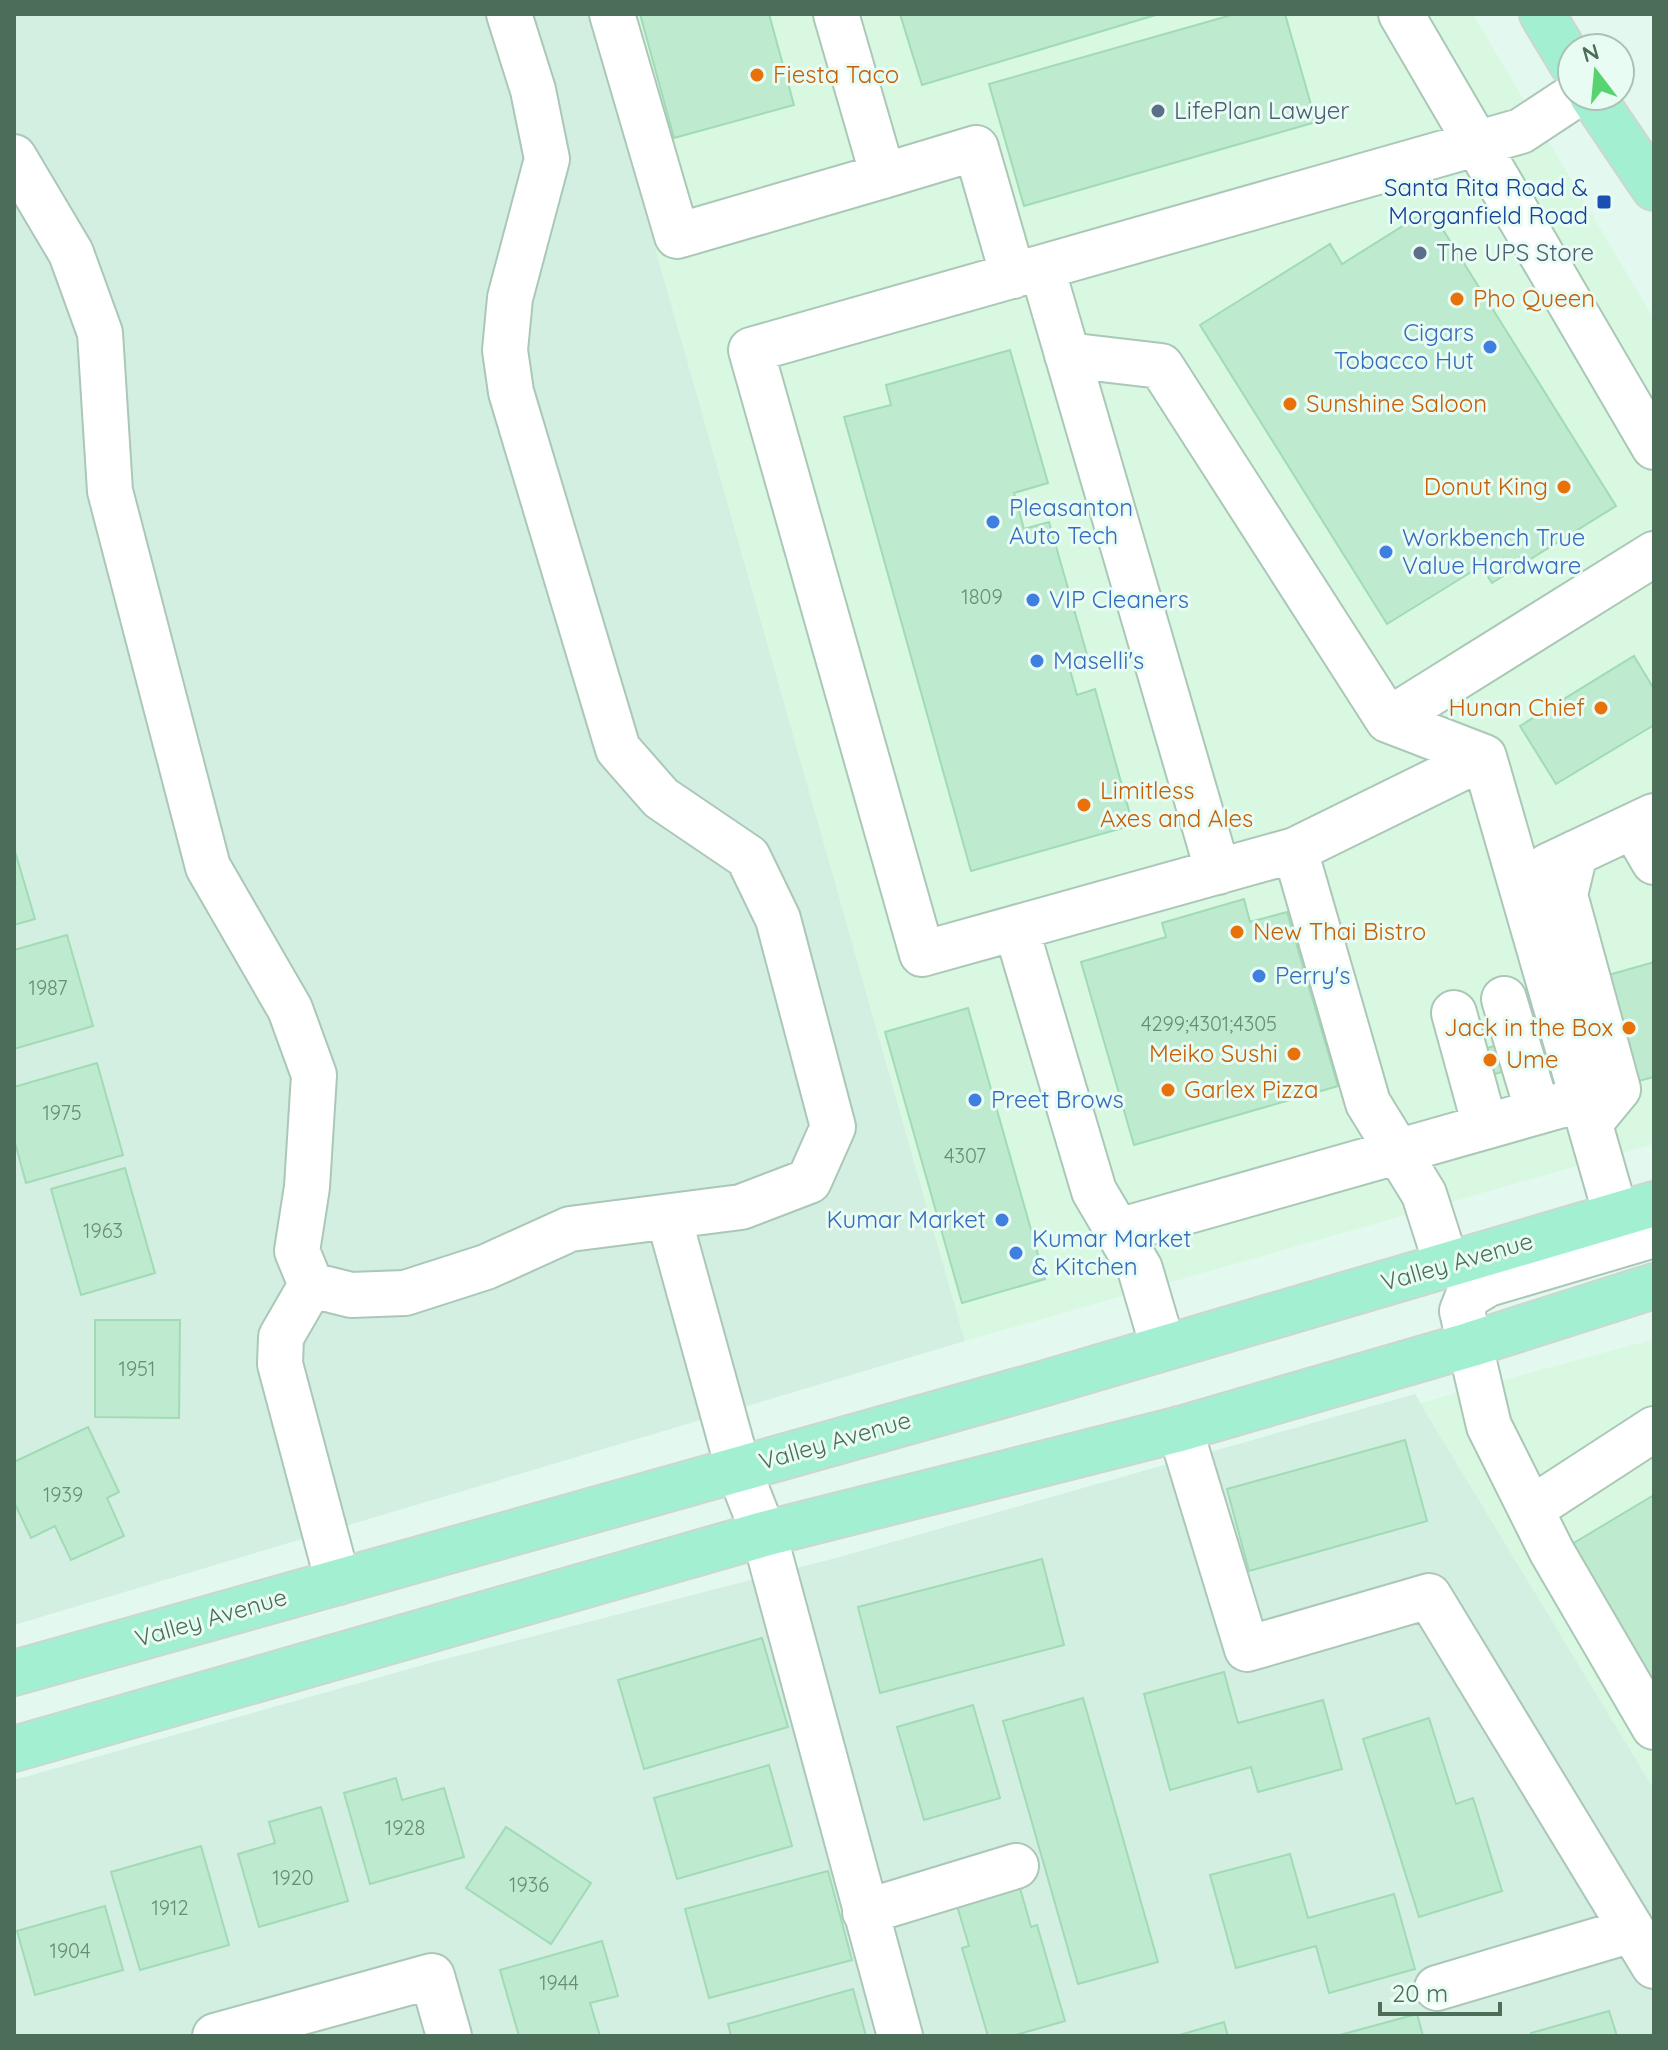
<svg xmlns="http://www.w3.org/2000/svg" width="1668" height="2050" viewBox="0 0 1668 2050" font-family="Quicksand,sans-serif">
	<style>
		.residential { fill: #d2efe1 }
		.commercial { fill: #d8f8e1 }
		.building { fill: #beeacf; stroke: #a1dbb6; stroke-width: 2 }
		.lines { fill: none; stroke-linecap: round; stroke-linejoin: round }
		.minor-casing { stroke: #abc7b7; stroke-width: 48 }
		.major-casing { stroke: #cdd6d0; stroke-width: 48 }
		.minor { stroke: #fff; stroke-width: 44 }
		.major { stroke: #a3efd1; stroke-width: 44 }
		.food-dot { fill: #e8710a; stroke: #e8fcf4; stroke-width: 3 }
		.service-dot { fill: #5c6f8a; stroke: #e8fcf4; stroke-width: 3 }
		.transit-dot { fill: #1a4fb4; stroke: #e8fcf4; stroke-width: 3 }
		.shop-dot { fill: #3f7fe0; stroke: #e8fcf4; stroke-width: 3 }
		.labels { text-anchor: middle; stroke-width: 6; stroke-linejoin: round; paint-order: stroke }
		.number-label { font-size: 20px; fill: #688c75 }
		.food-label { font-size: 24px; fill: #c56008; stroke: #e8fcf4; text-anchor: start }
		.service-label { font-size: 24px; fill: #4e5e75; stroke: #e8fcf4; text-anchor: start }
		.transit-label { font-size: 24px; fill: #164399; stroke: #e8fcf4; text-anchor: end }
		.shop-label { font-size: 24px; fill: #366cbe; stroke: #e8fcf4; text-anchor: start }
		.street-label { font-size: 24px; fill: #4c6d57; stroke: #e8fcf4 }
	</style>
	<rect width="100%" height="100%" fill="#e3f9f0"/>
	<path class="residential" d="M14 14H589L965 1341 14 1625Z
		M1415 1394 1654 1789V2036H14V1780L441 1660 836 1558Z"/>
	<path class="commercial" d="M589 14H1473L1654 319V1144L965 1341Z
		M1654 1339V1789L1420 1403Z"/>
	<path class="building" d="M640 14H769L794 105 674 138Z
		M900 14H1159L922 85Z
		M1235 14H1285L1316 122 1024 206 989 84Z
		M1430 209 1616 506 1492 583 1481 566 1387 624 1200 325 1330 244 1342 264Z
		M1010 350 1048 483 1014 493 1024 529 1049 522 1090 665 1070 670 1077 695 1095 689 1133 825 971 871 844 417 891 405 886 385Z
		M1634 656 1654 689V725L1556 784 1520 726Z
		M14 848 35 919 14 925Z
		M1244 899 1250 922 1287 912 1338 1086 1134 1145 1081 962 1166 937 1162 923Z
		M67 935 93 1026 14 1049V950Z
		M1654 962V1077L1619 1086 1591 980Z
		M968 1008 1045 1279 962 1303 885 1032Z
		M1505 1043 1512 1069 1481 1078 1473 1052Z
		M97 1063 123 1155 26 1183 14 1139V1087Z
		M125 1168 155 1273 81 1295 51 1189Z
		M95 1320H180L179 1418 95 1417Z
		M88 1427 119 1492 107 1498 124 1536 71 1560 55 1526 31 1538 14 1502V1462Z
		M1405 1440 1427 1521 1249 1571 1227 1489Z
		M1654 1495V1690L1567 1547Z
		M1042 1559 1064 1645 880 1693 858 1607Z
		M762 1638 788 1727 644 1769 618 1680Z
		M1224 1672 1238 1723 1323 1700 1342 1769 1258 1792 1251 1767 1170 1790 1144 1694Z
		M1083 1698 1158 1962 1078 1984 1003 1721Z
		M973 1705 1000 1798 924 1820 897 1727Z
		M1429 1718 1456 1804 1473 1798 1502 1891 1419 1917 1363 1739Z
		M769 1765 792 1846 677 1879 654 1798Z
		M396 1778 402 1800 444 1788 464 1857 370 1884 344 1793Z
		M321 1807 348 1901 259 1927 238 1854 275 1843 269 1822Z
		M506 1827 591 1883 551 1944 466 1888Z
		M201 1846 229 1945 140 1970 111 1872Z
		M1290 1854 1308 1918 1394 1894 1415 1969 1329 1993 1316 1946 1236 1968 1210 1875Z
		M828 1871 852 1960 709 1998 685 1909Z
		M1018 1881 1031 1927 1037 1925 1065 2021 1012 2036H988L962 1948 969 1946 955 1899Z
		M105 1906 123 1970 35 1995 17 1931Z
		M602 1941 618 1996 590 2003 600 2036H519L500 1970Z
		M853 1989 866 2036H731L728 2024Z
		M1609 2011 1617 2036H1531V2033Z
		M1417 2014 1423 2036H1336Z
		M1224 2022 1228 2036H1176Z"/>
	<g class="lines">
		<defs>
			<path id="minor" d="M612 14 677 236 883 176
				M836 14 883 176 976 148 1013 276
				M1401 14 1654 447
				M14 157 71 253 100 333 110 491 208 867 290 1009 314 1075 307 1187 297 1251 311 1285 351 1295 405 1293 486 1267 570 1229 741 1207 809 1181 833 1127 778 919 748 857 661 798 618 749 511 392 505 350 510 298 547 159 533 90 509 14
				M1042 268 1218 872
				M1067 355 1161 366 1388 720 1484 757 1616 1215
				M1388 720 1654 554
				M1484 757 1295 850 922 954 751 350 1521 131 1574 96
				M1633 826 1654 862
				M1295 850 1368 1103 1424 1194 1447 1266
				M1575 853 1565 895 1618 1089 1590 1123
				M1548 866 1654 816
				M1016 928 1094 1191 1140 1269 1163 1347
				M1504 999 1538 1112
				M1454 1013 1485 1126
				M669 1218 738 1468 764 1534 900 2036
				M1118 1231 1583 1099
				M1654 1235 1488 1284 1468 1296 1462 1311 1489 1426 1552 1552 1654 1727
				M311 1285 281 1337 280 1364 338 1582
				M1180 1429 1247 1649 1429 1596 1654 1966
				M1531 1509 1654 1429
				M865 1912 1016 1866
				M1437 1988 1632 1930
				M215 2036 432 1976 449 2036"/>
			<path id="major" d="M1542 14 1572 64
				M1592 96 1654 188
				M14 1673 1042 1384 1654 1204
				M14 1749 764 1534 1180 1429 1472 1344 1654 1286"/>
		</defs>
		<use href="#minor" class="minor-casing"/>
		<use href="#major" class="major-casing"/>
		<use href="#minor" class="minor"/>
		<use href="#major" class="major"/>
	</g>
	<g class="food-dot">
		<circle cx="757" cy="75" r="8"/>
		<circle cx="1457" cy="299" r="8"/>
		<circle cx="1290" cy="404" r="8"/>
		<circle cx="1564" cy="487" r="8"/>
		<circle cx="1601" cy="708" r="8"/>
		<circle cx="1084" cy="805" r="8"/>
		<circle cx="1237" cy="932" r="8"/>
		<circle cx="1629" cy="1028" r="8"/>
		<circle cx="1294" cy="1054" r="8"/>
		<circle cx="1490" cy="1060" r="8"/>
		<circle cx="1168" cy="1090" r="8"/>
	</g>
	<g class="service-dot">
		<circle cx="1158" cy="111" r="8"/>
		<circle cx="1420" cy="253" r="8"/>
	</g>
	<rect class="transit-dot" x="1596" y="194" width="16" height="16" rx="4"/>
	<g class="shop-dot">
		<circle cx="1490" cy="347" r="8"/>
		<circle cx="993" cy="522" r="8"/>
		<circle cx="1386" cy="552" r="8"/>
		<circle cx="1033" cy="600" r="8"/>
		<circle cx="1037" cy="661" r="8"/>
		<circle cx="1259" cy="976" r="8"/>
		<circle cx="975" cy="1100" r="8"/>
		<circle cx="1002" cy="1220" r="8"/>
		<circle cx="1016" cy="1253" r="8"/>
	</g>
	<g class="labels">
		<g class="number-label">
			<text x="982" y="604">1809</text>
			<text x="48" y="995">1987</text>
			<text x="1209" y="1031">4299;4301;4305</text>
			<text x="62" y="1120">1975</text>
			<text x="965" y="1163">4307</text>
			<text x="103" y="1238">1963</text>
			<text x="137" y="1376">1951</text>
			<text x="63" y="1502">1939</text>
			<text x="405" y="1835">1928</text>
			<text x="293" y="1885">1920</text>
			<text x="529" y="1892">1936</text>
			<text x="170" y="1915">1912</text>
			<text x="70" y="1958">1904</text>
			<text x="559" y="1990">1944</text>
		</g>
		<g class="food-label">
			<text x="773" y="83">Fiesta Taco</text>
			<text x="1473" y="307">Pho Queen</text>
			<text x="1306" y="412">Sunshine Saloon</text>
			<text x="1548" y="495" text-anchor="end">Donut King</text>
			<text x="1585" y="716" text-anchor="end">Hunan Chief</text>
			<text x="1100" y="799">Limitless<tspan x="1100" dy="28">Axes and Ales</tspan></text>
			<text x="1253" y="940">New Thai Bistro</text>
			<text x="1613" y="1036" text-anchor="end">Jack in the Box</text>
			<text x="1278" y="1062" text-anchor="end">Meiko Sushi</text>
			<text x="1506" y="1068">Ume</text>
			<text x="1184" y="1098">Garlex Pizza</text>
		</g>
		<g class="service-label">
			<text x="1174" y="119">LifePlan Lawyer</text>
			<text x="1436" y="261">The UPS Store</text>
		</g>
		<g class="transit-label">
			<text x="1588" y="196">Santa Rita Road &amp;<tspan x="1588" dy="28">Morganfield Road</tspan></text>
		</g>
		<g class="shop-label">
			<text x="1474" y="341" text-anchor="end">Cigars<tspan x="1474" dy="28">Tobacco Hut</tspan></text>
			<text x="1009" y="516">Pleasanton<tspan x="1009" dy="28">Auto Tech</tspan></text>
			<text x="1402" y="546">Workbench True<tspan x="1402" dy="28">Value Hardware</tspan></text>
			<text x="1049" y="608">VIP Cleaners</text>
			<text x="1053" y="669">Maselli's</text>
			<text x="1275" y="984">Perry's</text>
			<text x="991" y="1108">Preet Brows</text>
			<text x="986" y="1228" text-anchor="end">Kumar Market</text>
			<text x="1032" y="1247">Kumar Market<tspan x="1032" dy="28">&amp; Kitchen</tspan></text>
		</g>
		<g class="street-label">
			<text transform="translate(1457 1262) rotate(-16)" y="8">Valley Avenue</text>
			<text transform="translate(835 1441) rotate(-16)" y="8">Valley Avenue</text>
			<text transform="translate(211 1618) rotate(-16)" y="8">Valley Avenue</text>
		</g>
	</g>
	<rect width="1668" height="2050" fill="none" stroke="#4c6d57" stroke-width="32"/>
	<g transform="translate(1596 72) rotate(344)"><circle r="38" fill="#e8fcf4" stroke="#aac3b5" stroke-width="2"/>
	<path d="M0-6L14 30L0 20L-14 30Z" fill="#57d370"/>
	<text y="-12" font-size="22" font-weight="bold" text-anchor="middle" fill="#4c6d57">N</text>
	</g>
	<path d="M1380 2002v12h120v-12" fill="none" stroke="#4c6d57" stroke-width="4"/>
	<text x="1392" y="2002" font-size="24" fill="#4c6d57" stroke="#e8fcf4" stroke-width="6" paint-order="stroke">20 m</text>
</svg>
